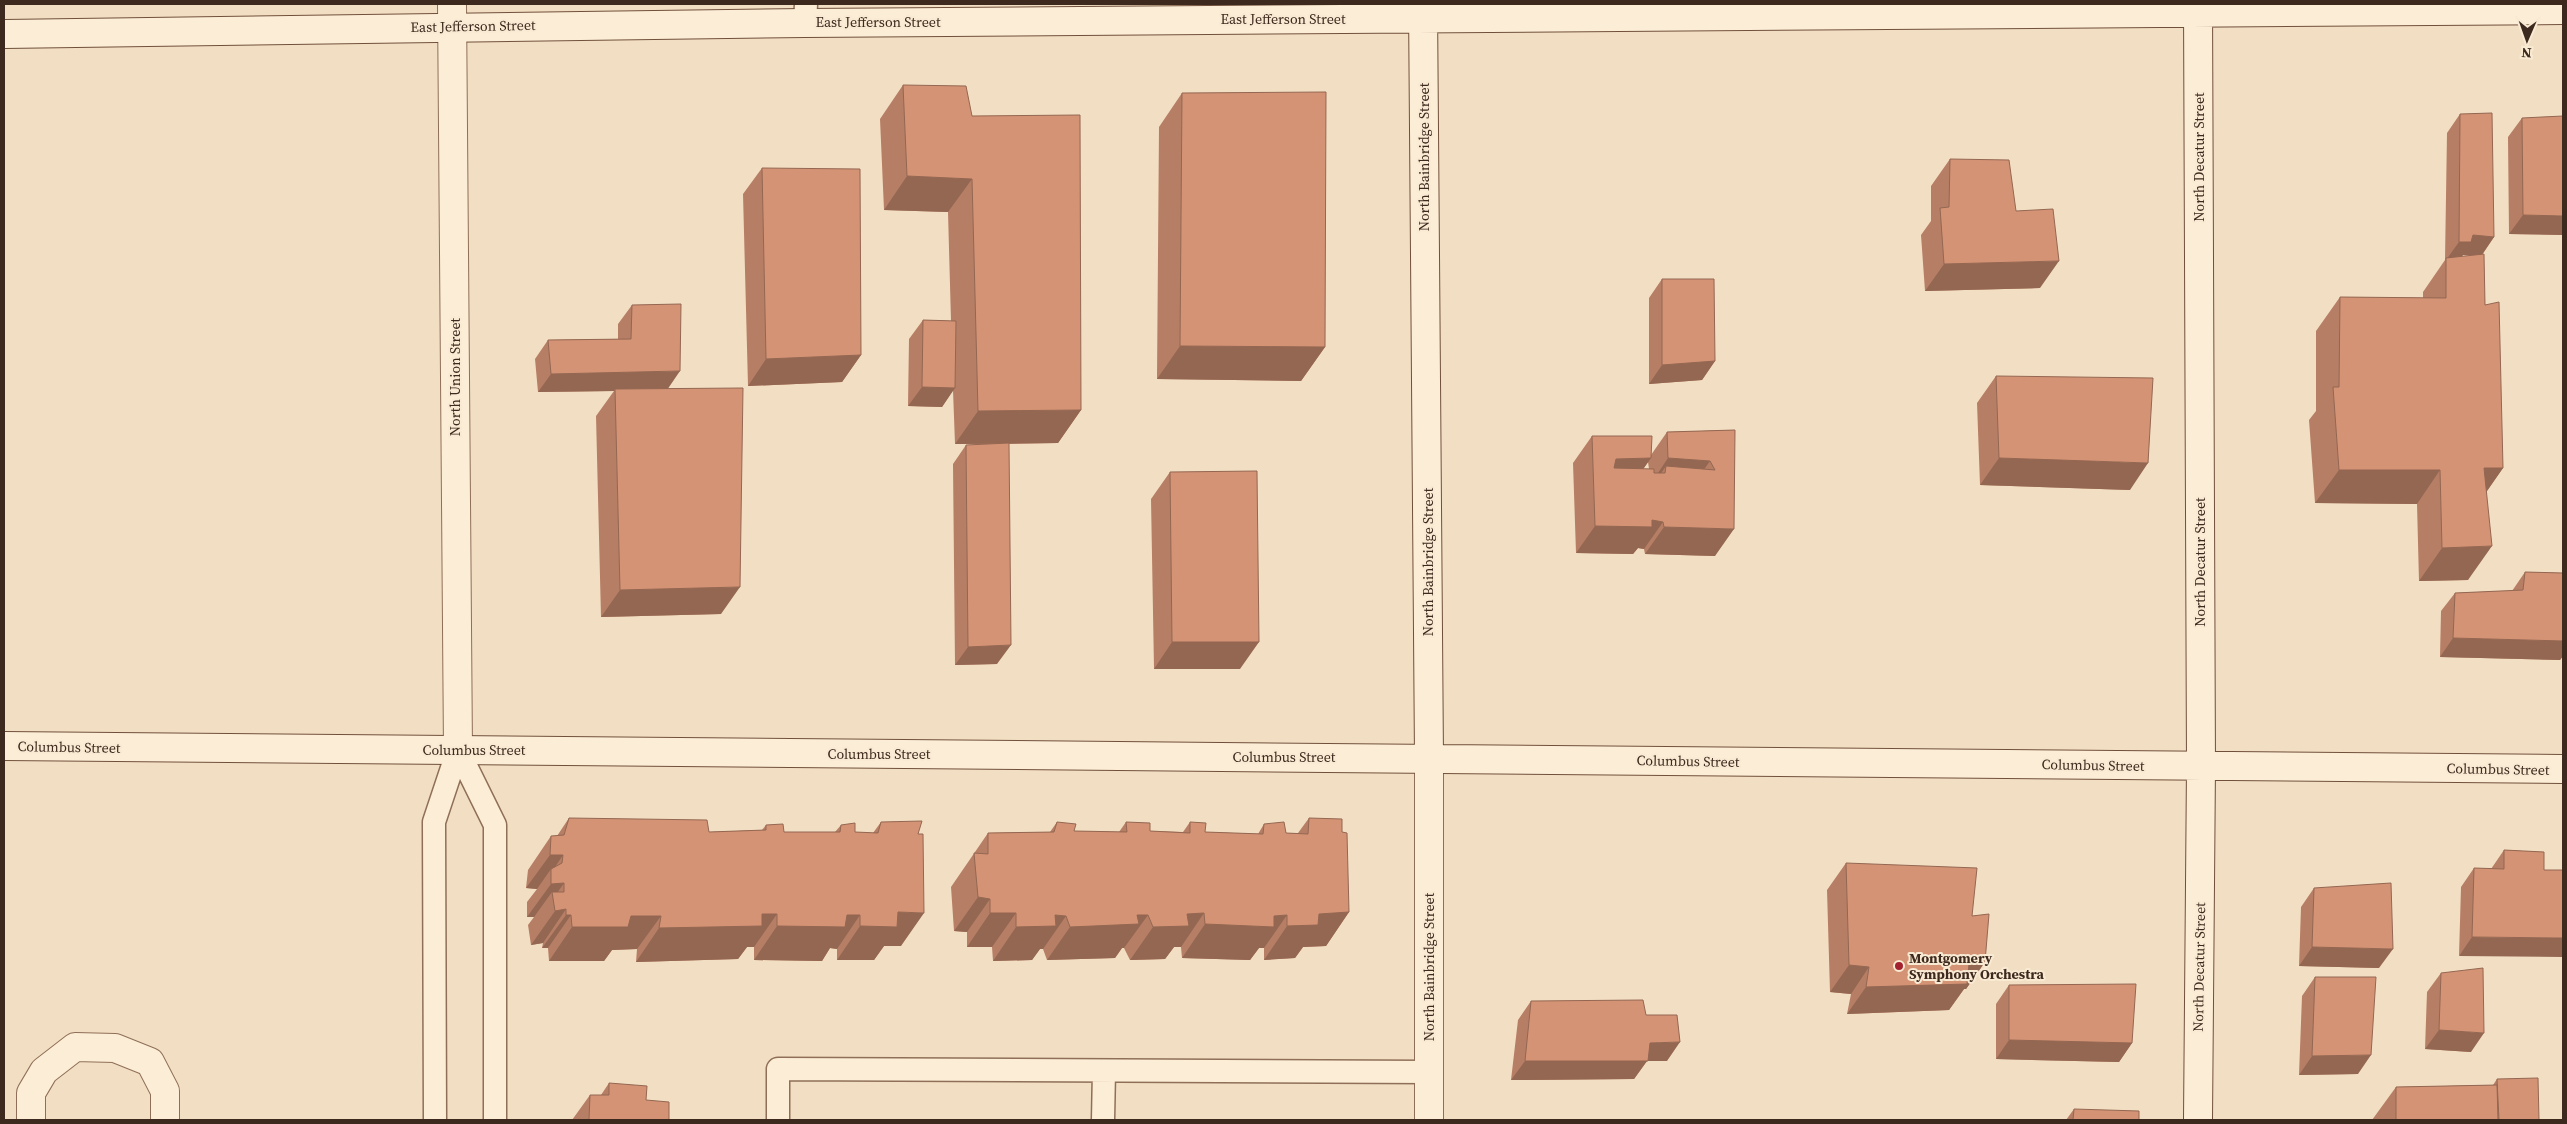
<svg xmlns="http://www.w3.org/2000/svg" width="2567" height="1124" viewBox="0 0 2567 1124" font-family="'Source Serif 4',serif">
	<style>
		.lines { fill: none; stroke-linecap: round; stroke-linejoin: round }
		.lane-casing { stroke: #8f6f57; stroke-width: 25 }
		.street-casing { stroke: #8f6f57; stroke-width: 30 }
		.secondary-casing { stroke: #71503b; stroke-width: 30 }
		.lane { stroke: #fcedd7; stroke-width: 22 }
		.street { stroke: #fcedd7; stroke-width: 28 }
		.secondary { stroke: #fcedd7; stroke-width: 28 }
		.wall { fill: #b67e65; fill-rule: evenodd }
		.shaded-wall { fill: #946752 }
		.building { fill: #d49375; stroke: #946752 }
		.poi-dot { fill: #a4212f; stroke: #f9ead3; stroke-width: 2 }
		.labels { text-anchor: middle; stroke-width: 4; stroke-linejoin: round; paint-order: stroke }
		.street-label { font-size: 14px; fill: #3d291d; stroke: #f9ead3 }
		.poi-label { font-size: 14px; font-weight: bold; fill: #3d291d; stroke: #f9ead3; text-anchor: start }
	</style>
	<rect width="100%" height="100%" fill="#f2dfc3"/>
	<g class="lines">
		<defs>
			<path id="lane" d="M805 23 806 4
				M458 750 495 825V1120
				M435 1120 434 822 458 750
				M778 1120V1069L1429 1072
				M1103 1120 1104 1071"/>
			<path id="street" d="M452 4 458 750
				M31 1120V1093L44 1071 75 1047 115 1048 150 1062 165 1091V1120
				M1429 1120V758"/>
			<path id="secondary" d="M1423 4 1429 758
				M4 34 805 23 2563 10
				M4 746 2563 769
				M2198 1120 2201 766 2198 4"/>
		</defs>
		<use href="#lane" class="lane-casing"/>
		<use href="#street" class="street-casing"/>
		<use href="#secondary" class="secondary-casing"/>
		<use href="#lane" class="lane"/>
		<use href="#street" class="street"/>
		<use href="#secondary" class="secondary"/>
	</g>
	<path class="wall" d="M903 85 972 116 1081 410 1058 443 1009 444 997 664 955 665 953 464 966 445 991 444H955L953 390 942 407 908 406 909 339 923 320 951 321 948 212 884 210 880 119Z
		M1182 93 1325 347 1301 381 1157 379 1159 127Z
		M2460 114 2494 237 2482 255 2485 305 2503 468 2487 491 2468 580 2419 581 2417 504 2315 503 2309 420 2316 411V331L2340 297 2423 298V292L2445 260 2447 133ZM2463 255H2474L2461 257Z
		M2522 118 2563 235 2509 234 2508 137Z
		M1950 159 2016 211 2040 288 1925 291 1921 235 1931 221V186Z
		M762 168 861 355 842 382 748 386 743 194Z
		M1662 279 1715 361 1702 380 1649 384V298Z
		M632 305 668 388 721 614 601 617 596 416 614 391 538 392 535 359 548 340 618 339V324Z
		M1996 376 2130 490 1980 485 1977 403Z
		M1735 430 1715 556 1645 554 1644 549 1638 548 1633 554 1576 553 1573 463 1592 436 1651 455 1667 432ZM1648 462 1649 469H1643Z
		M1170 472 1240 669H1154L1151 499Z
		M2525 572 2563 573V656L2560 660 2440 657 2441 611 2455 593 2512 591Z
		M569 818 709 832 762 830 766 825 784 832H835L841 825 855 832 873 833 881 822 918 834 901 946H884L874 960H837V949L830 948 822 961 754 960V947H747L738 959 636 962 637 949 612 950 604 961H549L548 948H542L543 943 531 945 528 925 534 917H527V902L537 889 526 888 528 870 551 836H557Z
		M1309 818 1342 832 1349 912 1326 946 1303 947 1295 958 1264 960V948H1259L1250 960 1182 958 1181 947H1174L1165 959 1130 960 1124 948H1122L1115 958 1047 960 1043 949H1040L1032 960 993 961 992 947H967V932L954 931 951 887 988 833 1050 832 1057 822 1074 831 1119 832 1126 822 1150 831 1183 832 1190 822 1205 832 1258 834 1264 824 1286 833H1298Z
		M2504 850 2544 852 2459 956 2461 887 2474 868 2491 869Z
		M1846 863 1972 916 1985 962 1966 989H1964L1949 1010 1847 1014 1851 994 1830 992 1827 890Z
		M2314 888 2379 968 2299 966 2301 907Z
		M2441 973 2471 1052 2425 1049 2427 992Z
		M2315 977 2358 1074 2299 1075 2302 996Z
		M2009 985 2132 1043 2119 1062 1996 1059V1004Z
		M1531 1001 1646 1015 1667 1061H1647L1634 1079 1511 1080 1518 1020Z
		M2497 1079 2539 1120H2372L2396 1087 2493 1085Z
		M609 1083 646 1100 669 1120H572L590 1095H601Z
		M2074 1109 2139 1120H2066Z"/>
	<path class="shaded-wall" d="M907 176 972 179 948 212 884 210Z
		M2523 215 2563 216V235L2509 234Z
		M2473 235 2494 237 2481 256 2463 255 2458 261 2446 260 2459 242Z
		M2059 261 2040 288 1925 291 1944 264Z
		M1180 346 1325 347 1301 381 1157 379Z
		M861 355 842 382 748 386 766 359Z
		M1715 361 1702 380 1649 384 1662 365Z
		M680 371 667 390 615 389 614 391 538 392 551 374Z
		M922 387 955 388 942 407 908 406Z
		M1081 410 1058 443 955 444 978 411Z
		M1651 458 1632 485 1597 486 1616 459Z
		M1668 458 1710 461 1691 488 1665 473 1666 466 1653 485H1650Z
		M1999 458 2148 463 2130 490 1980 485Z
		M2484 468H2503L2480 501Z
		M2339 470H2440L2417 504 2315 503Z
		M1652 520 1663 522 1644 549 1638 548 1633 554 1576 553 1595 526Z
		M1664 527 1734 529 1715 556 1645 554Z
		M2492 546 2468 580 2419 581 2442 548Z
		M740 587 721 614 601 617 620 590Z
		M2453 638 2563 641V656L2560 660 2440 657Z
		M1172 642H1259L1240 669H1154Z
		M1011 645 997 664 955 665 968 647Z
		M550 855H563L551 873V869L537 889 526 888Z
		M564 883 553 899 552 892 534 917H527L551 884Z
		M978 897 990 899 967 932 954 931Z
		M566 909 543 943 531 945 555 911Z
		M898 912 924 913 901 946H884L874 960H837L860 926Z
		M1349 912 1326 946 1303 947 1295 958 1264 960 1287 926 1319 914Z
		M990 913H1016L992 947H967Z
		M1204 913 1181 947H1174L1165 959 1130 960 1153 927 1187 914Z
		M762 914H777L754 947H747L738 959 636 962 659 928Z
		M566 915H571L548 948H542Z
		M847 915H860L837 949 830 948 822 961 754 960 777 926Z
		M1055 915 1066 916 1043 949H1040L1032 960 993 961 1016 927Z
		M1137 915H1148L1124 948H1122L1115 958 1047 960 1070 927Z
		M1287 915 1264 948H1259L1250 960 1182 958 1205 924 1274 916Z
		M631 916H661L637 949 612 950 604 961H549L572 927Z
		M2472 937 2563 938V957L2459 956Z
		M2312 947 2393 949 2379 968 2299 966Z
		M1985 962 1966 989H1964L1949 1010 1847 1014 1866 987 1969 964Z
		M1849 965 1869 967 1851 994 1830 992Z
		M2439 1030 2484 1033 2471 1052 2425 1049Z
		M2009 1040 2132 1043 2119 1062 1996 1059Z
		M1680 1042 1667 1061H1647L1634 1079 1511 1080 1525 1061 1650 1043Z
		M2371 1055 2358 1074 2299 1075 2312 1056Z"/>
	<path class="building" d="M903 85 966 86 972 116 1080 115 1081 410 978 411 972 179 907 176Z
		M1326 92 1325 347 1180 346 1182 93Z
		M2492 113 2494 237 2473 235 2471 242H2459L2460 114Z
		M2563 116V216L2523 215 2522 118Z
		M1950 159 2009 160 2016 211 2053 209 2059 261 1944 264 1940 208 1949 207Z
		M762 168 860 169 861 355 766 359Z
		M2484 254 2485 305 2499 302 2503 468H2484L2492 546 2442 548 2440 470H2339L2333 387H2339L2340 297 2446 298V258Z
		M1662 279H1714L1715 361 1662 365Z
		M681 304 680 371 551 374 548 340 631 339 632 305Z
		M923 320 956 321 955 388 922 387Z
		M1996 376 2153 378 2148 463 1999 458Z
		M743 388 740 587 620 590 615 389Z
		M1735 430 1734 529 1664 527 1663 522 1652 520V527L1595 526 1592 436H1652L1651 458 1616 459 1614 468 1654 469V473H1665L1666 466 1715 470 1710 461 1668 458 1667 432Z
		M1009 443 1011 645 968 647 966 445Z
		M1257 471 1259 642H1172L1170 472Z
		M2525 572 2563 573V641L2453 638 2455 593 2523 590Z
		M569 818 707 820 709 832 766 830V825L783 824 784 832H840L841 825 855 823V832L878 833 881 822 922 821 918 834H923L924 913 898 912 897 927 860 926V915H847L845 927 777 926V914H762V926L659 928 661 916H631L628 927H572L571 915H566V909L555 911 552 892H564V883L551 884V869L562 863 563 855H550L551 836 564 835Z
		M1309 818 1342 819V832L1347 833 1349 912 1319 914 1318 925 1287 926V915L1274 916V927L1205 924 1204 913 1187 914 1189 926 1153 927 1148 915H1137L1139 924 1070 927 1066 916 1055 915 1056 926 1016 927V913H990V899L978 897 974 853 988 854V833L1054 832 1057 822 1076 824 1074 831 1127 832 1126 822 1150 823V831L1190 833V822L1206 823 1205 832 1263 834 1264 824 1284 822 1286 833 1308 834Z
		M2504 850 2544 852V870H2563V938L2472 937 2474 868 2504 869Z
		M1846 863 1977 868 1972 916 1989 914 1985 962 1969 964 1967 984 1866 987 1869 967 1849 965Z
		M2391 883 2393 949 2312 947 2314 888Z
		M2483 968 2484 1033 2439 1030 2441 973Z
		M2315 977H2376L2371 1055 2312 1056Z
		M2136 984 2132 1043 2009 1040V985Z
		M1643 1000 1646 1015H1677L1680 1042 1650 1043 1648 1061H1525L1531 1001Z
		M2538 1078 2539 1120H2499L2497 1079Z
		M609 1083 647 1086 646 1100 669 1102V1120H589L590 1095H609Z
		M2497 1085 2498 1120H2396V1087Z
		M2074 1109 2139 1111V1120H2073Z"/>
	<circle class="poi-dot" cx="1899" cy="966" r="5"/>
	<g class="labels">
		<g class="street-label">
			<text x="1283" y="24">East Jefferson Street</text>
			<text x="878" y="27">East Jefferson Street</text>
			<text transform="translate(473 26) rotate(-1)" y="5">East Jefferson Street</text>
			<text transform="translate(1424 157) rotate(-90)" y="5">North Bainbridge Street</text>
			<text transform="translate(2199 157) rotate(-90)" y="5">North Decatur Street</text>
			<text transform="translate(455 377) rotate(-90)" y="5">North Union Street</text>
			<text transform="translate(1428 562) rotate(-90)" y="5">North Bainbridge Street</text>
			<text transform="translate(2200 562) rotate(-90)" y="5">North Decatur Street</text>
			<text transform="translate(69 747) rotate(1)" y="5">Columbus Street</text>
			<text x="474" y="755">Columbus Street</text>
			<text x="879" y="759">Columbus Street</text>
			<text x="1284" y="762">Columbus Street</text>
			<text transform="translate(1688 761) rotate(1)" y="5">Columbus Street</text>
			<text transform="translate(2093 765) rotate(1)" y="5">Columbus Street</text>
			<text transform="translate(2498 769) rotate(1)" y="5">Columbus Street</text>
			<text transform="translate(1429 967) rotate(-90)" y="5">North Bainbridge Street</text>
			<text transform="translate(2199 967) rotate(-89)" y="5">North Decatur Street</text>
		</g>
		<g class="poi-label">
			<text x="1909" y="963">Montgomery<tspan x="1909" dy="16">Symphony Orchestra</tspan></text>
		</g>
	</g>
	<rect width="2567" height="1124" fill="none" stroke="#3d291d" stroke-width="10"/>
	<g transform="translate(2527 40) rotate(182)" stroke="#f9ead3" stroke-width="4" paint-order="stroke">
	<path d="M0-4L9 19L0 12L-9 19Z" fill="#3d291d"/>
	<text y="-8" font-size="14" font-weight="bold" text-anchor="middle" fill="#3d291d">N</text>
	</g>
</svg>
